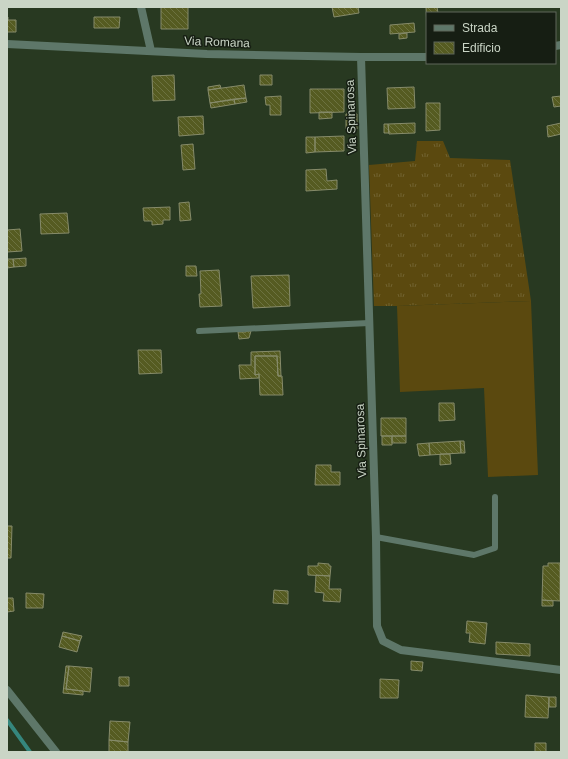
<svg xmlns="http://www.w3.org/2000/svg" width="568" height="759" viewBox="0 0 568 759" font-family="Arial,sans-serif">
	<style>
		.grass { fill: url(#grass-tufts) }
		.pitch { fill: #5b490f }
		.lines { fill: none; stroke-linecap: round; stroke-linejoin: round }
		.stream { stroke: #35867d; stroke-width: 4 }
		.building { fill: url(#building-back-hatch); stroke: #868b6a }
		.service { stroke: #5e7769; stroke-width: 6 }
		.minor { stroke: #5e7769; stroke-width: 8 }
		.labels { text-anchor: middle; stroke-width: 3; stroke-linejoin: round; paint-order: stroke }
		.street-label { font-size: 12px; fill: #cad5c6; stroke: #161e13 }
	</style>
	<defs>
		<pattern id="grass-tufts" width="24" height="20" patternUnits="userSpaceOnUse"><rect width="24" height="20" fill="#5b490f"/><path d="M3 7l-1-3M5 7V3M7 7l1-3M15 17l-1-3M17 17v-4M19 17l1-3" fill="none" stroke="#716230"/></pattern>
		<pattern id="building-back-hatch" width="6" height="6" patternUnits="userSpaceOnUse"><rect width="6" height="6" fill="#555b21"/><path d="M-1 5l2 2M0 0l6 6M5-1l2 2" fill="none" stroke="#6c7240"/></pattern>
	</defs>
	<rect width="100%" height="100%" fill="#283921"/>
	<path class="grass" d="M417 141H443L450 158 510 160 531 301 397 306H374L369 165 415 161Z"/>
	<path class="pitch" d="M531 301 538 475 488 477 484 388 400 392 397 306Z"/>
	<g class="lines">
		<path class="stream" d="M7 720 30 752"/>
	</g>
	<path class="building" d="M161 7H188V29H161Z
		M332 7H358L359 13 334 17Z
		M426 7H437L438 13H427V28Z
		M7 17H8V20H16V32H7Z
		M94 17H120L119 28H94Z
		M414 23 415 32 390 34V25Z
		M407 33V38L399 39V34Z
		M174 75 175 100 153 101 152 76Z
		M260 75H272V85H260Z
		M220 85 221 88 208 90V87Z
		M244 85 246 98 210 103 208 90Z
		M414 87 415 108 388 109 387 88Z
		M310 89H344V112L310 113Z
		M281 96V115H270V105H266L265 97Z
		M561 96V106L554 107 552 97Z
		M246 98 247 102 235 104 234 99Z
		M234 99 235 104 211 108 210 103Z
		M426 103H440V130L426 131Z
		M319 112H332V118L319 119Z
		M346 114H357V129H346Z
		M203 116 204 134 179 136 178 117Z
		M415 123V133L389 134 388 124Z
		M561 123V134L548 137 547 126Z
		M384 124H388L389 133H384Z
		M344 136V151L315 152V137Z
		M306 137H315V152L306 153Z
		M193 144 195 169 183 170 181 145Z
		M326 169 327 181 337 180V189L306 191V170Z
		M189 202 191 220 180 221 179 203Z
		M170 207V220H163V224L152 225V221H144L143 208Z
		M67 213 69 233 41 234 40 214Z
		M20 229 22 251 7 252V230Z
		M26 258V266L14 267 13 259Z
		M7 259H13L14 267 7 268Z
		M186 266H196L197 276H186Z
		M219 270 222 306 200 307 199 294H201L200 271Z
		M289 275 290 306 253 308 251 276Z
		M246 331H251L249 338 239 339 238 332H246Z
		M138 350H161L162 373 139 374Z
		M280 351 281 376H278L277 356H255V375L259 374V378L240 379 239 365H251V352Z
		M255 356H277L278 376H282L283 395H260L259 374 255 375Z
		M439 403H454L455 420 439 421Z
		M381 418H406V436H381Z
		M382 436H392V445H382Z
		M392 436H406V443H392Z
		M460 441H464L465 453H461Z
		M460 441 461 453 430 455 429 443Z
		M429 443 430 455 419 456 417 444Z
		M440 454H450L451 464 440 465Z
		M316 465H331V472H340V485H315Z
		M7 526H12L11 558H7Z
		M318 563 329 564V566H331L330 576 308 575V566H318Z
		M548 563H560V601L542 600 543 566H548Z
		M316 575 330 576 329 589H341L340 602 323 601 324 593 315 592Z
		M274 590 288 591V604L273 603Z
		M26 593 44 594 43 608H26Z
		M7 598H13L14 611 7 612Z
		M542 600 553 601V606H542Z
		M467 621 487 623 485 644 469 642 470 633H466Z
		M63 632 82 636 80 641 62 636Z
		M62 636 80 641 77 652 59 647Z
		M496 642 530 644V656L496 654Z
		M411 661 423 662 422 671 411 670Z
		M66 666H69L66 689 83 691V695L63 693Z
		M69 666 92 668 90 692 66 689Z
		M119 677H129V686H119Z
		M380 679 399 680 398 698H380Z
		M526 695 549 697 548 718 525 717Z
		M549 697H556V707H549Z
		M110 721 130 722 128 742 109 740Z
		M109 740 128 742V752H109Z
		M535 743H546V752H535Z"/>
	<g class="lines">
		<path class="service" d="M199 331 369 323
			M376 537 474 555 495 548V497"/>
		<path class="minor" d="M141 7 151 51
			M7 44 207 54 361 57H427
			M555 46 561 45
			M361 57 376 537 377 626 383 641 401 650 561 670
			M7 690 56 752"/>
	</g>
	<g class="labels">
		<g class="street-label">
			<text transform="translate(217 42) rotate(2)" y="4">Via Romana</text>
			<text transform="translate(351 117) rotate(-92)" y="4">Via Spinarosa</text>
			<text transform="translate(361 441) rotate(-92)" y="4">Via Spinarosa</text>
		</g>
	</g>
	<rect width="568" height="759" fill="none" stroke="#cad5c6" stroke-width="16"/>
	<rect x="426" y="12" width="130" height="52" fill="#161e13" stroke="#5e675b"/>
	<rect x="434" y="25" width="20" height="6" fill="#5e7769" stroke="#5e675b"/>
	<text x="462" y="32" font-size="12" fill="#cad5c6">Strada</text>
	<rect x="434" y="42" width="20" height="12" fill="url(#building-back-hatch)" stroke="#5e675b"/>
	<text x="462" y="52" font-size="12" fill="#cad5c6">Edificio</text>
</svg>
